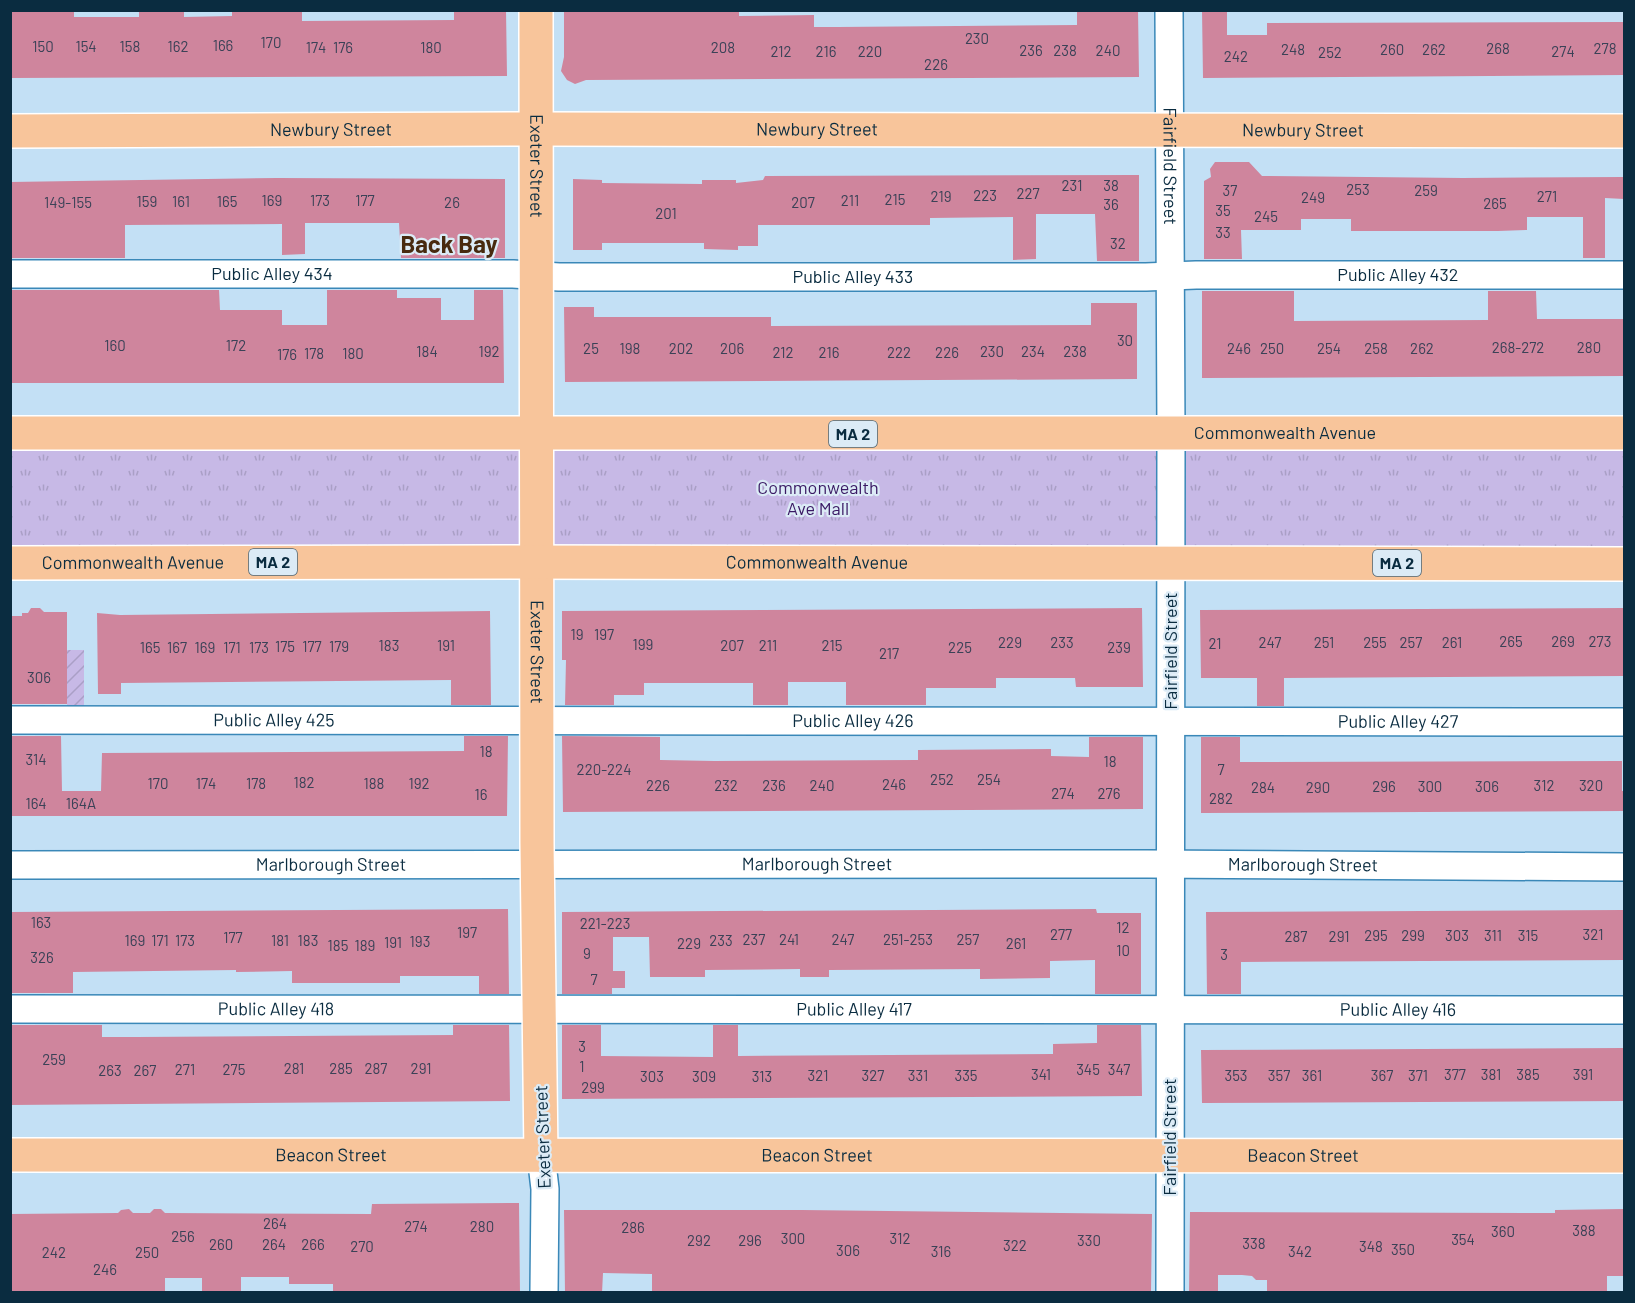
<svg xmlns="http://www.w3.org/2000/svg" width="1635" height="1303" viewBox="0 0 1635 1303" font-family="Barlow,sans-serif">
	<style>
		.park { fill: url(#park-tufts) }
		.garden { fill: url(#garden-furrows) }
		.building { fill: #cf859d }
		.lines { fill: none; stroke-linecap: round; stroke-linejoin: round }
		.minor-casing { stroke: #3a88b8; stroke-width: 30 }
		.major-casing { stroke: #fff; stroke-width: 36 }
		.minor { stroke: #fff; stroke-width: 27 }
		.major { stroke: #f8c59b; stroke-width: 33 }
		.labels { text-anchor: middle; stroke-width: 4.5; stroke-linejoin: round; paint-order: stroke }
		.number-label { font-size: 15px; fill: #3b4257 }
		.shield { fill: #dcebf6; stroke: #496577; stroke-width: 1.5 }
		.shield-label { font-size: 16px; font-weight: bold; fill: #0a2c40 }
		.street-label { font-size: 18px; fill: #0a2c40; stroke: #dcebf6 }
		.park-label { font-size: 18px; fill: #3a1964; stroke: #dcebf6 }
		.district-label { font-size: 24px; font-weight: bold; fill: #482a0f; stroke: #dcebf6 }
	</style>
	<defs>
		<pattern id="park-tufts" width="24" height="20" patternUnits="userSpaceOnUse" patternTransform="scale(1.5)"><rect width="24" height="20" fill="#c7b9e6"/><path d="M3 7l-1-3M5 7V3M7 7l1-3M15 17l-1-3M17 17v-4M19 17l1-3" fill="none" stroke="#aa9fc6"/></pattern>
		<pattern id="garden-furrows" width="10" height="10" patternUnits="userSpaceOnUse" patternTransform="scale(1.5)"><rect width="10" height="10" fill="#c7b9e6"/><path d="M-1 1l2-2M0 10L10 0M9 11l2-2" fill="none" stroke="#aa9fc6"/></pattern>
	</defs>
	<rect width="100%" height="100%" fill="#c3e0f5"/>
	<path class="park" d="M1624 450V547H11L10 451Z"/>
	<path class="garden" d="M67 650H84V712L67 711Z"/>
	<path class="building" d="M10 10H74V17H139V10H184V17L232 16V10H302V21L454 20V10H506L507 76 10 78Z
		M564 10H739V16L814 15V27H837L1077 25V10H1138L1139 77 586 80 575 84 567 80 561 71 564 57Z
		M1202 10H1227V35H1267V23L1624 22V75L1203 78Z
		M1215 162H1249L1262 176 1463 178 1624 177V199L1605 198V258H1583V217H1527V230L1498 231H1351V219H1301V230H1241L1242 259H1204V181L1211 177 1210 169Z
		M1139 175V261H1097L1095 214H1036V259L1013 260V217L930 218V225H758V246H738V250L704 249V243H602V250H573V179L602 180V183L702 184V180H736V183L763 180 765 176Z
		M277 178 505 179V258H401L399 223H305V254L282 255V224L125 225V258H10V182Z
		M10 290H219L220 310H282V325H327V290H397V298H441V320H474V290H503L504 383H10Z
		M1202 291H1294V321L1488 320V291H1536L1537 319H1624V376L1202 378Z
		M1091 303H1137V379L565 382 564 307H594V317H771V326L1091 325Z
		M31 608H40L44 612H67V704H10V616H22V613H28Z
		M1142 608 1143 687H1076L1075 678H996V688H926V705H846V682H788V705H753V683H644V695H614V705H565L566 660H562V611Z
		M1624 608V676L1284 678V706H1257V678H1201L1200 610Z
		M490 611 491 705H451V680L121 683V694H98L97 613 120 615Z
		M10 736H61L62 791H101L102 753 464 751V736H508L507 816H10Z
		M562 736 660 737V760L714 761 918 760V750L1051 749V756L1089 757V737H1143V809L563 812Z
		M1201 737H1240V762L1622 761V791H1624V811L1201 813Z
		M508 909 509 994H479V976H400V983H292V971L236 972V970L73 972V993H10V912Z
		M1096 909 1097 913H1141V994H1095V960L1050 961V978L980 979V969L829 970V977H800V969L705 970V977H650L649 937H613V971H625V988H612V994H562V912Z
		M1624 910V960L1241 962V994H1207L1206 912Z
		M10 1025H102V1037H137L453 1035V1025H509L510 1101 10 1105Z
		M562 1025H601V1056L713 1057V1025H738V1056L1053 1054V1044L1097 1043V1025H1141L1142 1096 562 1099Z
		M1624 1048V1101L1202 1103 1201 1050Z
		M519 1203 520 1293H333V1284H289V1277H241V1293H202V1278H165V1293L10 1292V1214L118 1213 121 1210 129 1209 133 1213H150L154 1209H161L165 1213 371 1214 372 1204Z
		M1624 1209V1276H1607V1293H1267V1280H1256L1252 1276 1242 1275H1218V1293H1189L1190 1212 1555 1213V1210Z
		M564 1210H802L1152 1214 1151 1293H652V1274L603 1273 602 1293H565Z"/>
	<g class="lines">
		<defs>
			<g id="minor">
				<path id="s1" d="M1169 10 1171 434 1170 1292"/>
				<path id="s2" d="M10 274H513L559 277H1146L1196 275H1624"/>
				<path id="s3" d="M10 720 1624 722"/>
				<path id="s4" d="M10 865 1147 864 1624 867"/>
				<path id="s5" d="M10 1009 1624 1010"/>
				<path d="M541 1155 545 1189 544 1292"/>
			</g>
			<g id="major">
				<path id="s6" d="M536 10 537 843 541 1155"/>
				<path id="s7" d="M10 131 536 129 1624 131"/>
				<path id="s8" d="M10 433H1624"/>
				<path id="s9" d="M10 563 510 562 1624 564"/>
				<path id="s10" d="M10 1155 1624 1156"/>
			</g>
		</defs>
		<use href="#minor" class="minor-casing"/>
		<use href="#major" class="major-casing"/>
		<use href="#minor" class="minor"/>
		<use href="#major" class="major"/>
	</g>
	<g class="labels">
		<g class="number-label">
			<text x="977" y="44">230</text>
			<text x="271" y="48">170</text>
			<text x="223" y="51">166</text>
			<text x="43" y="52">150</text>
			<text x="86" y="52">154</text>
			<text x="130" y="52">158</text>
			<text x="178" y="52">162</text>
			<text x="316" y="53">174</text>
			<text x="343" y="53">176</text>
			<text x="431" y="53">180</text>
			<text x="723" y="53">208</text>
			<text x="1498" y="54">268</text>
			<text x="1605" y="54">278</text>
			<text x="1293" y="55">248</text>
			<text x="1392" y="55">260</text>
			<text x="1434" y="55">262</text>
			<text x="1031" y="56">236</text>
			<text x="1065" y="56">238</text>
			<text x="1108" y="56">240</text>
			<text x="781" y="57">212</text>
			<text x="826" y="57">216</text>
			<text x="870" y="57">220</text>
			<text x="1563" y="57">274</text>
			<text x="1330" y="58">252</text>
			<text x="1236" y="62">242</text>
			<text x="936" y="70">226</text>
			<text x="1072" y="191">231</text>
			<text x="1111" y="191">38</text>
			<text x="1358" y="195">253</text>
			<text x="1230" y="196">37</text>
			<text x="1426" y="196">259</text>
			<text x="1028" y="199">227</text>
			<text x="985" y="201">223</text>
			<text x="941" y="202">219</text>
			<text x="1547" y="202">271</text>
			<text x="1313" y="203">249</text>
			<text x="895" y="205">215</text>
			<text x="272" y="206">169</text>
			<text x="320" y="206">173</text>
			<text x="365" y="206">177</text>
			<text x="850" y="206">211</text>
			<text x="147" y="207">159</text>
			<text x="181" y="207">161</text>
			<text x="227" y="207">165</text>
			<text x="68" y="208">149-155</text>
			<text x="452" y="208">26</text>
			<text x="803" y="208">207</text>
			<text x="1495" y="209">265</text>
			<text x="1111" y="210">36</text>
			<text x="1223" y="216">35</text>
			<text x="666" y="219">201</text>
			<text x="1266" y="222">245</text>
			<text x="1223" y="238">33</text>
			<text x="1118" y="249">32</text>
			<text x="1125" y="346">30</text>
			<text x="115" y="351">160</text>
			<text x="236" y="351">172</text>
			<text x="1518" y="353">268-272</text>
			<text x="1589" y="353">280</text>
			<text x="591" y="354">25</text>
			<text x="630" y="354">198</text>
			<text x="681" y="354">202</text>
			<text x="732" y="354">206</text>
			<text x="1239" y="354">246</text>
			<text x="1272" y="354">250</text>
			<text x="1329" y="354">254</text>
			<text x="1376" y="354">258</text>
			<text x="1422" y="354">262</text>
			<text x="427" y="357">184</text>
			<text x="489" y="357">192</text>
			<text x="992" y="357">230</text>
			<text x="1033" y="357">234</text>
			<text x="1075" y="357">238</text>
			<text x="783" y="358">212</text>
			<text x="829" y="358">216</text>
			<text x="899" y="358">222</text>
			<text x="947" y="358">226</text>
			<text x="314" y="359">178</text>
			<text x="353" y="359">180</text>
			<text x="287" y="360">176</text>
			<text x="577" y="640">19</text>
			<text x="604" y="640">197</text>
			<text x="1511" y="647">265</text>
			<text x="1563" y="647">269</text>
			<text x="1600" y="647">273</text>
			<text x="1010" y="648">229</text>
			<text x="1062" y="648">233</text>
			<text x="1270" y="648">247</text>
			<text x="1324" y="648">251</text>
			<text x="1375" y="648">255</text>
			<text x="1411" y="648">257</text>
			<text x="1452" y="648">261</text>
			<text x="1215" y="649">21</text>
			<text x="643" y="650">199</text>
			<text x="389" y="651">183</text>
			<text x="446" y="651">191</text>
			<text x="732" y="651">207</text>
			<text x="768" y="651">211</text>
			<text x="832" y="651">215</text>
			<text x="285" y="652">175</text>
			<text x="312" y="652">177</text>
			<text x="339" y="652">179</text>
			<text x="150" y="653">165</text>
			<text x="177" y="653">167</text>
			<text x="205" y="653">169</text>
			<text x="232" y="653">171</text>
			<text x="259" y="653">173</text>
			<text x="960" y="653">225</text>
			<text x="1119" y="653">239</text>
			<text x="889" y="659">217</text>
			<text x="39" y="683">306</text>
			<text x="486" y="757">18</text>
			<text x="36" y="765">314</text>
			<text x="1110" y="767">18</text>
			<text x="604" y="775">220-224</text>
			<text x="1221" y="775">7</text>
			<text x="942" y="785">252</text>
			<text x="989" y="785">254</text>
			<text x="304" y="788">182</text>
			<text x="158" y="789">170</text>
			<text x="206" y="789">174</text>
			<text x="256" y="789">178</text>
			<text x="374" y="789">188</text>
			<text x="419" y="789">192</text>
			<text x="894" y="790">246</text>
			<text x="658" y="791">226</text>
			<text x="726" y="791">232</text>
			<text x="774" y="791">236</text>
			<text x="822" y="791">240</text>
			<text x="1544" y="791">312</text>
			<text x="1591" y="791">320</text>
			<text x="1384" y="792">296</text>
			<text x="1430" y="792">300</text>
			<text x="1487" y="792">306</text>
			<text x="1263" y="793">284</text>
			<text x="1318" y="793">290</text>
			<text x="1063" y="799">274</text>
			<text x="1109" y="799">276</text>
			<text x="481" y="800">16</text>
			<text x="1221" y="804">282</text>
			<text x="36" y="809">164</text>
			<text x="81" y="809">164A</text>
			<text x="41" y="928">163</text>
			<text x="605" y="929">221-223</text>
			<text x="1123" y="933">12</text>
			<text x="467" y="938">197</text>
			<text x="1061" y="940">277</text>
			<text x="1593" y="940">321</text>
			<text x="1376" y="941">295</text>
			<text x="1413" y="941">299</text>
			<text x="1457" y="941">303</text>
			<text x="1493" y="941">311</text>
			<text x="1528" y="941">315</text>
			<text x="1296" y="942">287</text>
			<text x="1339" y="942">291</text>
			<text x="233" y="943">177</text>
			<text x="754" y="945">237</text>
			<text x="789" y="945">241</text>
			<text x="843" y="945">247</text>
			<text x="908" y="945">251-253</text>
			<text x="968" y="945">257</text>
			<text x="135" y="946">169</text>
			<text x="160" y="946">171</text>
			<text x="185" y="946">173</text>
			<text x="280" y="946">181</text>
			<text x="308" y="946">183</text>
			<text x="721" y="946">233</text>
			<text x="420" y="947">193</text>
			<text x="393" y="948">191</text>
			<text x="689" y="949">229</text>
			<text x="1016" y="949">261</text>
			<text x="338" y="951">185</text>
			<text x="365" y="951">189</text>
			<text x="1123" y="956">10</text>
			<text x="587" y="959">9</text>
			<text x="1224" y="960">3</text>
			<text x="42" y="963">326</text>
			<text x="594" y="985">7</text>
			<text x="582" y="1052">3</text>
			<text x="54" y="1065">259</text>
			<text x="582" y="1072">1</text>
			<text x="294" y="1074">281</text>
			<text x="341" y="1074">285</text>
			<text x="376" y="1074">287</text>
			<text x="421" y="1074">291</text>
			<text x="185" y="1075">271</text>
			<text x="234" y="1075">275</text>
			<text x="1088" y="1075">345</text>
			<text x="1119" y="1075">347</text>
			<text x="110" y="1076">263</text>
			<text x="145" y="1076">267</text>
			<text x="1041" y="1080">341</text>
			<text x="1455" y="1080">377</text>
			<text x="1491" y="1080">381</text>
			<text x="1528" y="1080">385</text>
			<text x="1583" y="1080">391</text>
			<text x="818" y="1081">321</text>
			<text x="873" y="1081">327</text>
			<text x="918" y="1081">331</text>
			<text x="966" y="1081">335</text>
			<text x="1236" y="1081">353</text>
			<text x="1279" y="1081">357</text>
			<text x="1312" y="1081">361</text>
			<text x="1382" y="1081">367</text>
			<text x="1418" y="1081">371</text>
			<text x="652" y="1082">303</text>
			<text x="704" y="1082">309</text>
			<text x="762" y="1082">313</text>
			<text x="593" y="1093">299</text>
			<text x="275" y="1229">264</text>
			<text x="416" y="1232">274</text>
			<text x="482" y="1232">280</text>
			<text x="633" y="1233">286</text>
			<text x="1584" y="1236">388</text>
			<text x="1503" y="1237">360</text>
			<text x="183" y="1242">256</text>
			<text x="793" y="1244">300</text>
			<text x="900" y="1244">312</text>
			<text x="1463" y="1245">354</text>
			<text x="699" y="1246">292</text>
			<text x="750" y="1246">296</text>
			<text x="1089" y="1246">330</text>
			<text x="1254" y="1249">338</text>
			<text x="221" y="1250">260</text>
			<text x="274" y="1250">264</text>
			<text x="313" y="1250">266</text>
			<text x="1015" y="1251">322</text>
			<text x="362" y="1252">270</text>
			<text x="1371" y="1252">348</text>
			<text x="1403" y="1255">350</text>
			<text x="848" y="1256">306</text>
			<text x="941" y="1257">316</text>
			<text x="1300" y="1257">342</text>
			<text x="54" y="1258">242</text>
			<text x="147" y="1258">250</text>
			<text x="105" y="1275">246</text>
		</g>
		<g class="shield">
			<rect x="829" y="421" width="48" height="26" rx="4.5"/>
			<rect x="249" y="549" width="48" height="26" rx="4.5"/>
			<rect x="1373" y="550" width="48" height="26" rx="4.5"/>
		</g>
		<g class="shield-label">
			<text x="853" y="440">MA 2</text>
			<text x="273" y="568">MA 2</text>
			<text x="1397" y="569">MA 2</text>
		</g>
		<g class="street-label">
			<text dy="6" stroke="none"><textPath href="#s7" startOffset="321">Newbury Street</textPath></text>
			<text dy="6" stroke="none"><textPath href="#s7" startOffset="807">Newbury Street</textPath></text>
			<text dy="6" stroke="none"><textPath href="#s7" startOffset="1293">Newbury Street</textPath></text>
			<text dy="6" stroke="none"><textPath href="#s6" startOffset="156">Exeter Street</textPath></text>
			<text dy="6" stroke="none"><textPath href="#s1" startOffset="156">Fairfield Street</textPath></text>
			<text dy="6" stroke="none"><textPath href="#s2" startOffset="262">Public Alley 434</textPath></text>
			<text dy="6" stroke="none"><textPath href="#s2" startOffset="1388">Public Alley 432</textPath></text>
			<text dy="6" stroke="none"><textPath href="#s2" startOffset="843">Public Alley 433</textPath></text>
			<text dy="6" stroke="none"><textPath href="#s8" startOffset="1275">Commonwealth Avenue</textPath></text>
			<text dy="6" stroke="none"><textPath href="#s9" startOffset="123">Commonwealth Avenue</textPath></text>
			<text dy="6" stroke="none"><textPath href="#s9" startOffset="807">Commonwealth Avenue</textPath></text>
			<text transform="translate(1171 651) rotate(-90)" y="6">Fairfield Street</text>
			<text dy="6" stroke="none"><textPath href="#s6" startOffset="642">Exeter Street</textPath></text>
			<text dy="6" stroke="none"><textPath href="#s3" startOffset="264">Public Alley 425</textPath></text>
			<text dy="6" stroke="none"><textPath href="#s3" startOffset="843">Public Alley 426</textPath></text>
			<text dy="6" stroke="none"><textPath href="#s3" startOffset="1388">Public Alley 427</textPath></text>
			<text dy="6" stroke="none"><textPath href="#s4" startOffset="321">Marlborough Street</textPath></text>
			<text dy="6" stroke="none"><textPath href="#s4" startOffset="807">Marlborough Street</textPath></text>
			<text dy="6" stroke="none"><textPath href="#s4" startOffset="1293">Marlborough Street</textPath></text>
			<text dy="6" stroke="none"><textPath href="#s5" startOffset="266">Public Alley 418</textPath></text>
			<text dy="6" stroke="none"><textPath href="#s5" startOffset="844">Public Alley 417</textPath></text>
			<text dy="6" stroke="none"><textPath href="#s5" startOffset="1388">Public Alley 416</textPath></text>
			<text transform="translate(543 1137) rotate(-92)" y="6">Exeter Street</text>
			<text transform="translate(1170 1137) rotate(-90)" y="6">Fairfield Street</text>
			<text dy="6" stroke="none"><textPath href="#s10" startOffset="321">Beacon Street</textPath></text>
			<text dy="6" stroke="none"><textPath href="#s10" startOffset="807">Beacon Street</textPath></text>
			<text dy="6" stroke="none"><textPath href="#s10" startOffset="1293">Beacon Street</textPath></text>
		</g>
		<g class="park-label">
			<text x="818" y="494">Commonwealth<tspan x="818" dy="21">Ave Mall</tspan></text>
		</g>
		<g class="district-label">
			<text x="449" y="253">Back Bay</text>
		</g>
	</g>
	<rect width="1635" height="1303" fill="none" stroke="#0a2c40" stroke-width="24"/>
</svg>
